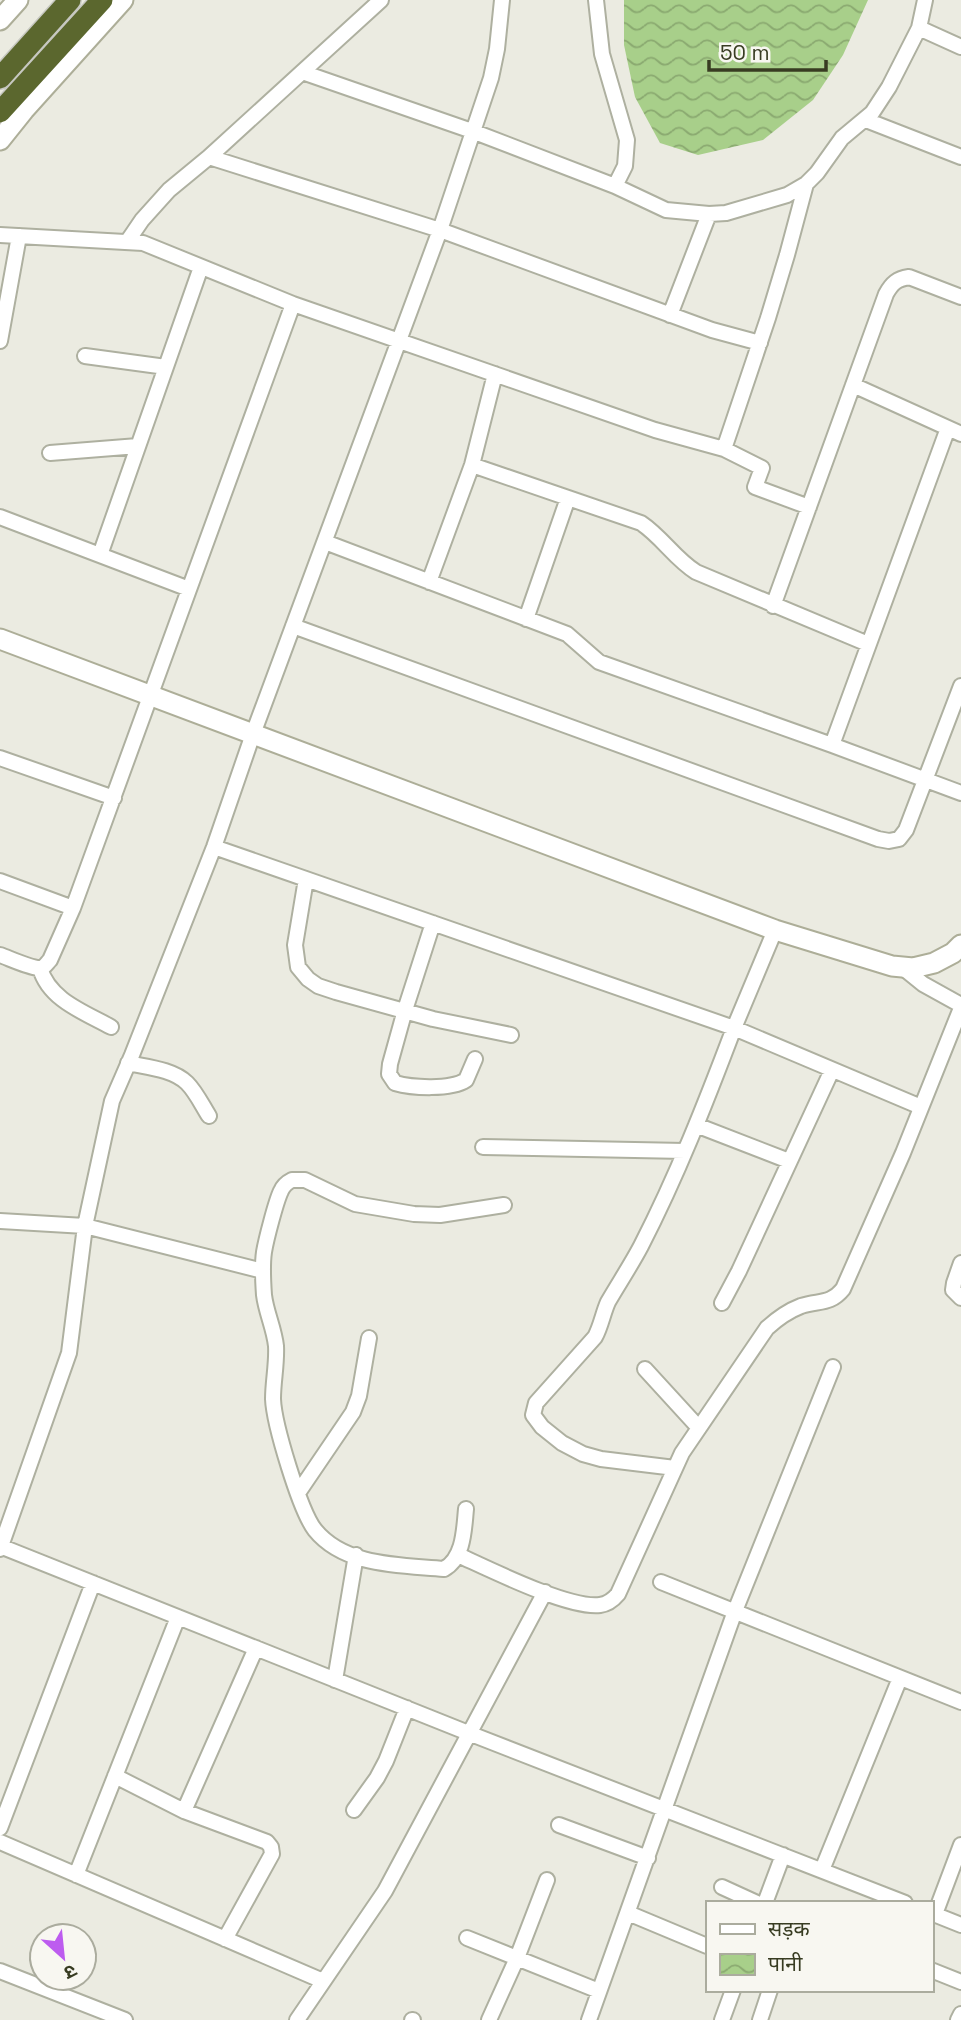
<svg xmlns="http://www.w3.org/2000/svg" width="961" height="2020" viewBox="0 0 961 2020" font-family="'Space Grotesk','Noto Sans Devanagari',sans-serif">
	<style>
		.water { fill: url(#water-waves) }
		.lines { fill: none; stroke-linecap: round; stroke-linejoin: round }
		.street-casing { stroke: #aeb0a0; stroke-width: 18 }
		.secondary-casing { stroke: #adae98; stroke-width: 23 }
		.highway-casing { stroke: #c7c8c1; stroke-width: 24 }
		.street { stroke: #fff; stroke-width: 14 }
		.secondary { stroke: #fff; stroke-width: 19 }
		.highway { stroke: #5b672e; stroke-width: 21 }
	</style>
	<defs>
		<pattern id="water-waves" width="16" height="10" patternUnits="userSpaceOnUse" patternTransform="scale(1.75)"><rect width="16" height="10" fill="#a8cf8a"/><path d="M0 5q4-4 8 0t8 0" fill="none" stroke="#8aa970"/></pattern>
	</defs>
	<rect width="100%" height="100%" fill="#ebebe1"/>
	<path class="water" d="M624 0H868L843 55 813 100 763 140 698 155 660 143 635 97 624 45Z"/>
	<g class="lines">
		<defs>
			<path id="street" d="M596 0 602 54 627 140 625 166 615 186
				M919 28 961 47
				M302 72 472 131 615 186 666 210 709 214 726 213 787 195 806 184 817 173 842 138 872 113 889 87 919 28 925 0
				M866 120 961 157
				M209 157 440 230 712 330 760 343
				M0 235 143 243 293 304 655 430 724 449 762 468 755 487 809 507
				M127 242 142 220 169 190 209 157 381 0
				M670 315 709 214
				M0 341 19 236
				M85 356 166 367
				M853 385 961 434
				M724 449 768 318 787 255 806 184
				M50 453 138 446
				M472 465 641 523C662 537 675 559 696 572L868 644
				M0 517 189 589
				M325 542 567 634 599 662 832 745 961 793
				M100 555 201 267
				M429 582 472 465 495 374
				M773 606 886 294C892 283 897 279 909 277L961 297
				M526 619 568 498
				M293 626 878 839 889 841 899 839 906 830 961 686
				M832 745 948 428
				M0 758 114 798
				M214 847 734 1028 775 930
				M306 879 295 945 298 967 308 979 318 986 336 992 433 1019 511 1035
				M0 881 73 908 293 304
				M433 923 405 1010 390 1064 389 1074 395 1083C412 1088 451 1090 466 1080L475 1059
				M0 955C9 958 32 969 41 968 45 967 47 963 50 960L73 908
				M902 967 923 984 961 1005
				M40 968C49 1000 84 1012 111 1027
				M128 1063C146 1067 173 1069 187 1083 196 1092 202 1105 209 1116
				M696 1125 789 1161
				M483 1147 685 1151
				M0 1221 85 1226 263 1271
				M961 1263 954 1283 953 1290 961 1298
				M722 1303 739 1271 832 1070
				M645 1369 699 1428
				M675 1468 601 1459 583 1454 562 1443 542 1427 533 1415 536 1403 595 1337C601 1326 603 1313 608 1302 619 1283 631 1265 641 1246 677 1176 706 1102 734 1028L921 1107
				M298 1493 353 1412 359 1396 369 1338
				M466 1509C464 1529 464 1558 444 1569 402 1565 345 1567 315 1530 300 1511 274 1424 273 1399 273 1381 277 1364 276 1346 274 1328 266 1312 264 1295 263 1281 262 1266 264 1252 266 1240 276 1201 281 1191 283 1186 288 1182 292 1180H305L355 1204 414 1214 440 1215 504 1205
				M0 1546 471 1734 905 1903
				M0 1549 69 1353 85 1226 112 1101 132 1055 214 847 253 734 440 230 491 78 497 49 502 0
				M458 1555C489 1569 569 1609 600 1605 608 1604 613 1600 618 1594L682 1453 767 1328C778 1318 788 1311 801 1306 819 1300 830 1305 843 1289L903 1153 961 1008
				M661 1582 961 1702
				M335 1680 356 1555
				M115 1776 184 1811 267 1842 271 1847 272 1854 225 1939
				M354 1810 377 1778 386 1761 407 1708
				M184 1811 256 1648
				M559 1825 648 1858
				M0 1828 93 1583
				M0 1842 323 1981
				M822 1870 900 1678
				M76 1875 178 1617
				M722 1887 757 1903
				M765 1903 783 1855
				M628 1913 707 1946
				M931 1913 961 1925
				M935 1914 961 1845
				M467 1938 599 1991
				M931 1970 961 1982
				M0 1971 125 2020
				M297 2020 385 1891 545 1592
				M412 2020H413
				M489 2020 517 1958 547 1880
				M589 2020 735 1611 833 1367
				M722 2020 733 1990
				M760 2020 770 1990
				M958 2020 961 2014"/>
			<path id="secondary" d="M0 20 18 0
				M0 140 24 110 123 0
				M0 639 775 930 892 966 913 968 934 963 953 953 961 945"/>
			<path id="highway" d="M0 78 70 0
				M0 112 102 0"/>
		</defs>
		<use href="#street" class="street-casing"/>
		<use href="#secondary" class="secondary-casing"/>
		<use href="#highway" class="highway-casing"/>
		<use href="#street" class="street"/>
		<use href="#secondary" class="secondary"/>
		<use href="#highway" class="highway"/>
	</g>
	<rect x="706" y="1901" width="228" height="91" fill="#f8f7f1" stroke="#abac9e" stroke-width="2"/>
	<rect x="720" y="1924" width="35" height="10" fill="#ffffff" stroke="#abac9e" stroke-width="2"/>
	<text x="768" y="1936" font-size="21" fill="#383c22">सड़क</text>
	<rect x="720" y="1954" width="35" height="21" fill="url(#water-waves)" stroke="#abac9e" stroke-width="2"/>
	<text x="768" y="1971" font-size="21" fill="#383c22">पानी</text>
	<g transform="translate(63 1957) rotate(153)"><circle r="33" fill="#f8f7f1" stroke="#abac9e" stroke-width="2"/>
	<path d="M0-5L12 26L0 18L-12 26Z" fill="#bd5cef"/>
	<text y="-10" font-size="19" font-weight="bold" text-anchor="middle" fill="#383c22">उ</text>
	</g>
	<path d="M709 60v10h117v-10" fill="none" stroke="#383c22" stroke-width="3.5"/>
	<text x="720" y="60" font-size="21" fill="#383c22" stroke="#f8f7f1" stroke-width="5" paint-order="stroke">50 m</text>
</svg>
